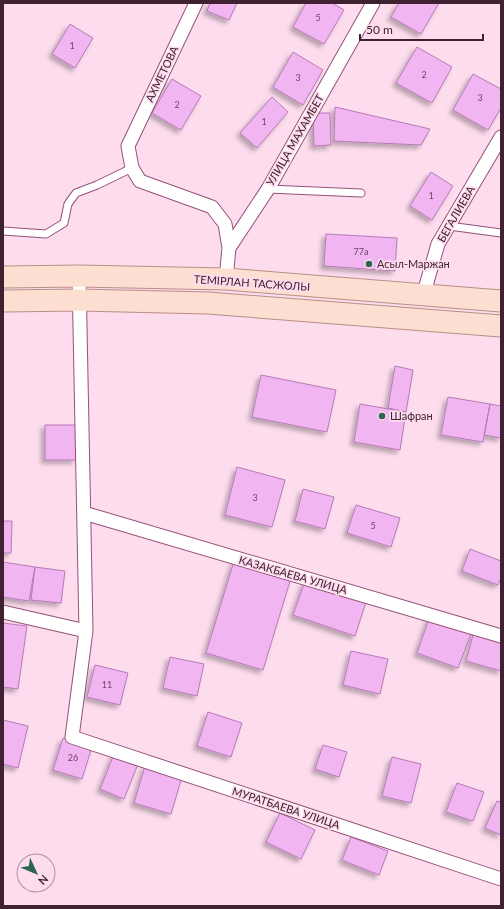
<svg xmlns="http://www.w3.org/2000/svg" width="504" height="909" viewBox="0 0 504 909" font-family="Lato,sans-serif">
	<style>
		.building { fill: #f1b5f2; stroke: #b57bb6; filter: url(#shadow) }
		.lines { fill: none; stroke-linecap: round; stroke-linejoin: round }
		.service-casing { stroke: #975179; stroke-width: 9 }
		.minor-casing { stroke: #975179; stroke-width: 15 }
		.primary-casing { stroke: #ba8e85; stroke-width: 23 }
		.service { stroke: #fff; stroke-width: 7 }
		.minor { stroke: #fff; stroke-width: 13 }
		.primary { stroke: #fddfd1; stroke-width: 21 }
		.poi-dot { fill: #2b6650; stroke: #fddced; stroke-width: 1.5 }
		.labels { text-anchor: middle; stroke-width: 3.5; stroke-linejoin: round; paint-order: stroke }
		.number-label { font-size: 9px; fill: #6c4662 }
		.street-label { font-size: 11px; fill: #3f2132; stroke: #fddced }
		.poi-label { font-size: 11px; fill: #3f2132; stroke: #fddced; text-anchor: start }
	</style>
	<defs>
		<filter id="shadow"><feDropShadow dx="-3.5" dy="3.5" stdDeviation="2" flood-color="#0004"/></filter>
	</defs>
	<rect width="100%" height="100%" fill="#fddced"/>
	<path class="building" d="M210 3H237L229 20 207 11Z
		M306 3H332L344 10 324 44 293 27Z
		M399 3H439L421 34 391 17Z
		M70 24 93 38 75 68 52 54Z
		M417 47 452 67 432 103 396 83Z
		M293 52 323 70 303 105 273 87Z
		M473 74 501 89V108L488 130 453 110Z
		M172 79 201 96 181 130 152 113Z
		M272 97 288 112 257 148 240 133Z
		M335 107 430 129 421 145 334 141Z
		M313 113H330L331 145 314 146Z
		M431 172 453 186 432 220 410 206Z
		M326 234 397 238 395 271 324 266Z
		M395 366 413 370 406 412 388 408Z
		M261 375 336 390 327 432 252 417Z
		M448 397 490 404 483 442 441 435Z
		M360 404 406 412 400 450 354 442Z
		M490 404 501 406V438L484 435Z
		M45 425H77L76 460H45Z
		M237 467 285 480 272 527 225 515Z
		M303 489 334 497 325 529 295 521Z
		M356 505 400 518 391 547 347 533Z
		M3 521H12L11 553H3Z
		M470 549 501 561V578L498 585 462 571Z
		M234 561 291 578 263 670 206 653Z
		M3 562 35 567 29 601 3 597Z
		M35 567 65 571 61 603 31 600Z
		M305 581 366 602 355 636 293 615Z
		M430 616 472 631 458 668 417 653Z
		M3 623 27 626 18 689 3 687Z
		M474 631 501 639V671L466 661Z
		M351 651 388 659 380 694 343 685Z
		M170 657 204 664 197 696 163 688Z
		M95 665 128 673 120 705 87 697Z
		M208 712 242 723 231 757 197 746Z
		M3 720 28 726 18 768 3 764Z
		M63 738 92 747 82 779 53 770Z
		M323 745 347 752 339 777 315 769Z
		M114 754 138 764 124 799 100 789Z
		M392 757 421 764 411 803 382 796Z
		M145 766 182 777 171 814 134 803Z
		M457 783 484 792 473 821 446 812Z
		M497 801 501 802V835L485 828Z
		M280 813 315 830 301 859 266 842Z
		M351 837 388 851 379 875 342 860Z"/>
	<g class="lines">
		<defs>
			<path id="service" d="M268 189 361 193
				M449 226 501 233
				M3 231 46 234 64 223 68 204 76 193 97 185 132 168"/>
			<path id="minor" d="M196 3 128 146 132 168 140 181 212 207 225 224 229 248
				M79 276 86 631 72 737 501 879
				M226 279 229 248 268 189 373 3
				M423 296 438 244 501 137
				M84 513 501 636
				M3 612 86 631"/>
			<path id="primary" d="M3 277 79 276 226 279 501 301
				M3 301 79 300 208 303 501 326"/>
		</defs>
		<use href="#service" class="service-casing"/>
		<use href="#minor" class="minor-casing"/>
		<use href="#primary" class="primary-casing"/>
		<use href="#service" class="service"/>
		<use href="#minor" class="minor"/>
		<use href="#primary" class="primary"/>
	</g>
	<g class="poi-dot">
		<circle cx="369" cy="264" r="4"/>
		<circle cx="382" cy="416" r="4"/>
	</g>
	<g class="labels">
		<g class="number-label">
			<text x="318" y="21">5</text>
			<text x="72" y="49">1</text>
			<text x="424" y="78">2</text>
			<text x="298" y="81">3</text>
			<text x="480" y="101">3</text>
			<text x="177" y="108">2</text>
			<text x="264" y="125">1</text>
			<text x="431" y="199">1</text>
			<text x="361" y="255">77а</text>
			<text x="255" y="501">3</text>
			<text x="373" y="529">5</text>
			<text x="107" y="688">11</text>
			<text x="73" y="761">26</text>
		</g>
		<g class="street-label">
			<text transform="translate(162 74) rotate(-64)" y="4">АХМЕТОВА</text>
			<text transform="translate(295 140) rotate(-60)" y="4">УЛИЦА МАХАМБЕТ</text>
			<text transform="translate(456 214) rotate(-60)" y="4">БЕГАЛИЕВА</text>
			<text transform="translate(252 283) rotate(4)" y="4">ТЕМІРЛАН ТАСЖОЛЫ</text>
			<text transform="translate(293 575) rotate(16)" y="4">КАЗАКБАЕВА УЛИЦА</text>
			<text transform="translate(286 808) rotate(18)" y="4">МУРАТБАЕВА УЛИЦА</text>
		</g>
		<g class="poi-label">
			<text x="377" y="268">Асыл-Маржан</text>
			<text x="390" y="420">Шафран</text>
		</g>
	</g>
	<rect width="504" height="909" fill="none" stroke="#3f2132" stroke-width="8"/>
	<g transform="translate(36 873) rotate(134)"><circle r="19" fill="#fddced" stroke="#b191a2"/>
	<path d="M0-3L7 15L0 10L-7 15Z" fill="#2b6650"/>
	<text y="-6" font-size="11" font-weight="bold" text-anchor="middle" fill="#3f2132">N</text>
	</g>
	<path d="M360 34v6h123v-6" fill="none" stroke="#3f2132" stroke-width="2"/>
	<text x="366" y="34" font-size="12" fill="#3f2132" stroke="#fddced" stroke-width="3" paint-order="stroke">50 m</text>
</svg>
